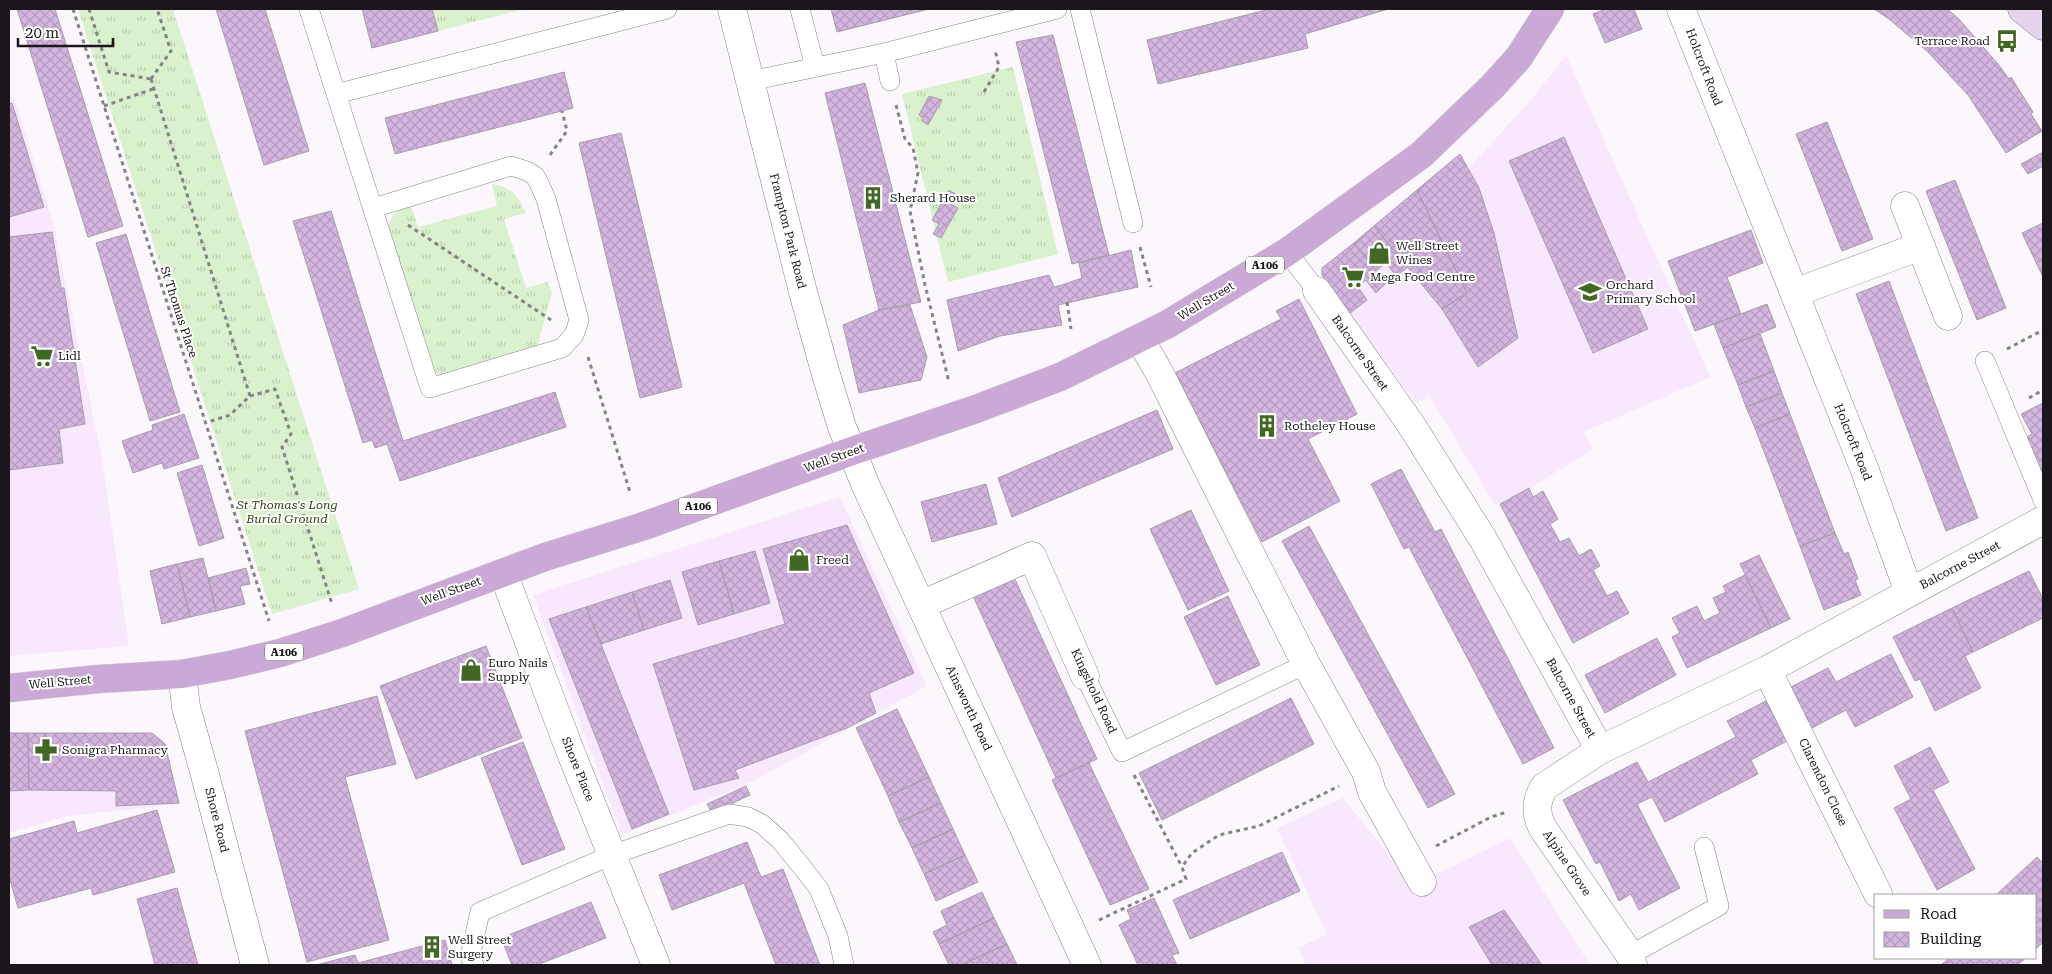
<svg xmlns="http://www.w3.org/2000/svg" width="2052" height="974" viewBox="0 0 2052 974" font-family="'Roboto Serif',serif">
	<style>
		.built { fill: #f8e8fe }
		.grass { fill: url(#grass-tufts) }
		.building { fill: url(#building-cross-hatch); stroke: #a79dab }
		.lines { fill: none; stroke-linecap: round; stroke-linejoin: round }
		.lane-casing { stroke: #8b818f; stroke-width: 20 }
		.street-casing { stroke: #8b818f; stroke-width: 29 }
		.secondary-casing { stroke: #8b818f; stroke-width: 29 }
		.primary-casing { stroke: #d6d5d6; stroke-width: 29 }
		.path { stroke: #868287; stroke-width: 3; stroke-dasharray: 4 4; stroke-linecap: butt }
		.lane { stroke: #fff; stroke-width: 19 }
		.street { stroke: #fff; stroke-width: 28 }
		.secondary { stroke: #e5d4eb; stroke-width: 28 }
		.primary { stroke: #cba9d7; stroke-width: 28 }
		.labels { text-anchor: middle; stroke-width: 4; stroke-linejoin: round; paint-order: stroke }
		.shield { fill: #fff; stroke: #5f5c5f; stroke-width: 1 }
		.shield-label { font-size: 11px; font-weight: bold; fill: #1a161b }
		.poi-label { font-size: 12px; fill: #1a161b; stroke: #fff; text-anchor: start }
		.street-label { font-size: 12px; fill: #1a161b; stroke: #fff }
		.park-label { font-size: 12px; font-style: italic; fill: #28490b; stroke: #fff }
	</style>
	<defs>
		<pattern id="grass-tufts" width="24" height="20" patternUnits="userSpaceOnUse" patternTransform="scale(1.25)"><rect width="24" height="20" fill="#daf1ce"/><path d="M3 7l-1-3M5 7V3M7 7l1-3M15 17l-1-3M17 17v-4M19 17l1-3" fill="none" stroke="#baceb0"/></pattern>
		<pattern id="building-cross-hatch" width="8" height="8" patternUnits="userSpaceOnUse" patternTransform="scale(1.25)"><rect width="8" height="8" fill="#d3b5df"/><path d="M0 0l8 8M0 8l8-8" fill="none" stroke="#b59bbf"/></pattern>
	</defs>
	<rect width="100%" height="100%" fill="#fbf7fd"/>
	<path class="built" d="M1566 55 1710 377 1584 432 1593 449 1529 489 1495 505 1429 395 1416 403 1336 296 1322 275V268L1460 154 1469 168 1531 100Z
		M14 97 54 226 102 459 129 646 9 656V98Z
		M840 497 927 686 749 783 622 835 533 595Z
		M9 733H152L162 739 180 804 68 816 9 833Z
		M1343 798 1418 891 1422 882 1510 838 1590 965H1306L1298 948 1327 934 1277 828Z"/>
	<path class="grass" d="M78 9H173L359 589 272 614Z
		M432 9H525L438 31Z
		M1013 67 1058 254 948 282 902 94Z
		M492 184C512 188 517 194 526 213L504 219 526 288 548 282 552 293 537 348 446 376 437 374 429 367 388 233C388 217 397 208 411 205L418 227 497 206Z"/>
	<path class="building" d="M17 9H55L123 226 88 237Z
		M216 9H265L309 151 264 165Z
		M362 9H432L438 31 372 48Z
		M831 9H929L837 32Z
		M1270 9H1388L1305 34 1308 48 1158 84 1147 40Z
		M1606 9H1634L1642 29 1605 43 1593 14Z
		M1874 9H1947L1958 18 1998 64 2009 79 2011 77 2033 112 2031 114 2042 131 2006 153 1968 95 1928 52 1889 19Z
		M1053 35 1109 255 1072 264 1016 42Z
		M564 72 573 108 395 154 385 118Z
		M865 83 921 302 879 310 825 93Z
		M929 96 942 100 928 125 922 121 924 118 919 115Z
		M12 103 44 207 9 217V104Z
		M1827 122 1873 239 1842 251 1796 134Z
		M621 133 682 387 640 398 579 143Z
		M1564 137 1648 329 1593 353 1509 161Z
		M2043 152V166L2028 174 2021 164Z
		M1460 154 1479 188 1494 233 1518 338 1478 367 1442 309 1467 293 1417 190Z
		M1955 180 2006 308 1977 320 1926 191Z
		M949 190 957 195 951 204 958 208 941 238 933 234 939 224 932 220Z
		M1417 190 1467 293 1442 309 1374 226Z
		M331 211 403 441 555 392 566 427 400 481 387 444 375 448 372 440 363 443 293 221Z
		M2043 223V277L2022 233Z
		M1374 226 1407 268 1396 276 1386 263 1376 271 1354 243Z
		M1751 230 1763 263 1727 277 1741 314 1695 331 1668 261Z
		M52 232 61 288H64L85 424 59 429 63 463 9 470V237Z
		M126 234 180 412 150 421 96 243Z
		M1354 243 1386 283 1376 293 1366 280 1358 287 1367 300 1349 314 1322 275V268Z
		M1131 250 1138 287 1058 305 1062 325 1000 336 958 351 947 300 1049 275 1054 287 1062 285 1082 278 1079 263Z
		M1889 281 1978 518 1946 531 1856 294Z
		M1299 299 1357 414 1308 439 1340 501 1262 542 1175 373 1281 319 1276 311Z
		M1767 304 1776 327 1723 348 1714 324Z
		M910 305 927 357 921 380 859 393 843 325 879 310Z
		M1760 334 1774 371 1738 385 1723 348Z
		M1774 371 1782 393 1746 407 1738 385Z
		M1782 393 1790 414 1755 428 1746 407Z
		M2043 403V478L2020 441 2032 434 2021 414Z
		M1157 410 1173 449 1012 517 998 478Z
		M184 414 199 458 164 469 162 463 133 473 122 441 153 430 152 425Z
		M1790 414 1835 533 1800 546 1755 428Z
		M202 465 224 538 199 546 177 473Z
		M1401 469 1435 532 1441 529 1554 748 1523 764 1409 547 1404 549 1371 484Z
		M986 484 997 524 932 542 921 502Z
		M1529 488 1533 497 1543 491 1558 519 1550 524 1560 542 1569 538 1579 556 1591 549 1600 566 1593 570 1607 596 1617 591 1629 613 1573 643 1500 504Z
		M1191 510 1229 591 1188 610 1150 529Z
		M847 525 914 673 869 693 876 713 847 728 735 770 739 778 694 790 653 664 785 624 763 549Z
		M1309 526 1455 794 1428 808 1282 541Z
		M1835 533 1844 554 1848 552 1858 579 1855 580 1861 595 1824 610 1800 546Z
		M755 551 770 603 734 614 719 561Z
		M1759 555 1790 619 1771 628 1740 564Z
		M203 558 216 611 190 617 177 564Z
		M719 561 734 614 698 625 682 572Z
		M177 564 190 617 162 624 150 571Z
		M246 568 250 584 240 586 245 604 216 611 208 578Z
		M2029 571 2043 599V618L1973 652 1952 608Z
		M1745 575 1771 628 1687 668 1672 637 1680 633 1672 618 1697 606 1704 621 1720 613 1713 598 1726 592 1723 586Z
		M1014 577 1097 759 1056 778 973 596Z
		M670 580 682 618 644 630 632 592Z
		M632 592 644 630 601 644 586 607Z
		M1228 596 1260 665 1216 685 1184 617Z
		M586 607 669 814 632 829 549 619Z
		M1952 608 1973 652 1965 656 1981 688 1935 711 1920 679 1915 681 1893 637Z
		M1657 638 1676 675 1605 713 1585 675Z
		M486 646 522 738 416 779 380 686Z
		M1891 654 1913 697 1855 727 1846 710 1810 729 1789 688 1828 668 1836 682Z
		M377 696 396 764 345 777 389 940 307 962 245 731Z
		M1291 698 1314 744 1162 820 1139 773Z
		M1766 701 1787 741 1751 760 1758 774 1665 822 1652 797 1637 804 1680 888 1639 910 1631 894 1619 901 1600 862 1596 864 1563 800 1637 762 1648 782 1736 737 1727 721Z
		M897 709 929 777 888 796 856 728Z
		M9 733H28L29 790 9 791Z
		M28 733H152L165 744 179 803 116 806V791L29 790Z
		M523 742 565 849 522 865 481 758Z
		M1930 747 1949 782 1933 790 1975 869 1937 890 1894 808 1911 799 1894 766Z
		M1089 763 1149 889 1110 905 1052 780Z
		M929 777 941 803 899 822 888 796Z
		M746 786 750 795 712 813 707 804Z
		M941 803 953 829 912 848 899 822Z
		M157 810 175 872 93 895 91 888 18 908 9 876V839L74 821 77 833Z
		M953 829 965 855 924 874 912 848Z
		M747 842 761 877 783 869 820 965H776L744 883 672 910 659 875Z
		M1282 852 1300 891 1190 939 1173 900Z
		M965 855 978 882 936 901 924 874Z
		M2037 857 2043 863V942L2036 949V895H1996Z
		M177 888 198 965H155L137 899Z
		M982 892 994 918 939 944 933 932 947 925 941 911Z
		M1154 898 1179 953 1172 955 1177 965H1138L1119 925 1131 919 1127 910Z
		M591 902 606 938 537 965H512L501 938Z
		M1504 910 1542 965H1492L1469 927Z
		M994 918 1007 944 961 965H949L939 944Z
		M445 940 452 965H316L355 955 358 963Z
		M1007 944 1017 965H966L965 963Z
		M1949 958H2026L2017 965H1941Z"/>
	<g class="lines">
		<defs>
			<path id="lane" d="M309 9 430 388 562 348 574 335 579 320 546 199 539 183 535 176 527 171 511 166 373 208
				M800 9 815 67
				M1080 9 1133 223
				M884 53 890 81
				M750 81 884 53 1057 9
				M336 94 667 9
				M1287 252 1317 291
				M1985 361 2043 500
				M1085 676 1122 752 1306 664
				M1630 955 1719 906 1704 847
				M474 965 470 957 480 912 612 855 729 814 748 817 762 824 780 840 802 867 819 889 838 936 844 965"/>
			<path id="street" d="M732 9 803 292 825 371 842 427 866 486 1087 965
				M1681 9 1864 468 1909 592
				M1905 206 1948 316
				M1317 291 1410 423 1483 539 1600 750
				M1794 293 1921 246
				M1140 339 1160 374 1306 664 1366 772 1372 792 1422 882
				M503 573 569 748 656 965
				M921 605 1032 556 1085 676
				M1767 670 1878 894
				M182 674 186 707 205 775 255 965
				M1633 965 1630 955 1542 827C1535 812 1536 801 1544 787L1600 750 1767 670 2043 520"/>
			<path id="secondary" d="M2022 9 2043 26"/>
			<path id="primary" d="M9 688 99 679 182 674 230 665 280 653 342 633 545 557 641 527 852 451 976 409 1060 377 1168 324 1287 252 1421 155 1493 86 1519 57 1550 9"/>
		</defs>
		<use href="#lane" class="lane-casing"/>
		<use href="#street" class="street-casing"/>
		<use href="#secondary" class="secondary-casing"/>
		<use href="#primary" class="primary-casing"/>
		<path class="path" d="M73 9 269 621
			M89 9 109 72 151 79
			M151 79 250 396 230 415 205 423
			M151 79 171 51 157 9
			M984 92 999 67 995 50
			M896 105 905 139 913 148 918 173 910 211 925 285 949 382
			M104 106 153 89
			M550 155 567 131 562 111
			M408 225 551 320
			M1140 247 1151 287
			M1067 302 1071 329
			M2007 349 2043 330
			M588 357 630 492
			M250 396 275 389 291 434 282 447 332 604
			M2029 398 2043 390
			M1134 775 1182 867
			M1436 846 1491 817 1507 812
			M1099 920 1186 879 1182 867 1192 853 1219 835 1259 826 1339 786"/>
		<use href="#lane" class="lane"/>
		<use href="#street" class="street"/>
		<use href="#secondary" class="secondary"/>
		<use href="#primary" class="primary"/>
	</g>
	<defs>
		<symbol id="bus-bare" viewBox="-9 -9 18 18"><path d="M-5-6H5V4H4V6H2V4H-2V6H-4V4H-5ZM-3.5-4V0h7V-4ZM-3.5 1.2v1.5H-2V1.2ZM2 1.2v1.5H3.5V1.2Z" fill="#416823" stroke="#fff" stroke-width="2.5" paint-order="stroke"/></symbol>
		<symbol id="building-bare" viewBox="-9 -9 18 18"><path d="M-4-6H4V6H1V3H-1V6H-4ZM-2.5-4.3h1.7v1.8h-1.7ZM.8-4.3h1.7v1.8H.8ZM-2.5-1h1.7V.8h-1.7ZM.8-1h1.7V.8H.8Z" fill="#416823" stroke="#fff" stroke-width="2.5" paint-order="stroke"/></symbol>
		<symbol id="shop-bare" viewBox="-9 -9 18 18"><path d="M-5-2.5h2.3a2.7 3.5 0 0 1 5.4 0H5L5.5 6h-11ZM-1.5-2.5h3a1.5 2.3 0 0 0-3 0Z" fill="#416823" stroke="#fff" stroke-width="2.5" paint-order="stroke"/></symbol>
		<symbol id="supermarket-bare" viewBox="-9 -9 18 18"><path d="M-6-5.5h2.5l.6 2H6L4.5 2H-2.5L-4.4-4H-6ZM-1.5 3.2a1.3 1.3 0 1 0 .1 0ZM3 3.2a1.3 1.3 0 1 0 .1 0Z" fill="#416823" stroke="#fff" stroke-width="2.5" paint-order="stroke"/></symbol>
		<symbol id="school-bare" viewBox="-9 -9 18 18"><path d="M0-5L7-2L0 1L-7-2ZM-4 1L0 2.5L4 1V4Q0 6-4 4Z" fill="#416823" stroke="#fff" stroke-width="2.5" paint-order="stroke"/></symbol>
		<symbol id="pharmacy-bare" viewBox="-9 -9 18 18"><path d="M-2-6h4v4h4v4h-4v4h-4v-4h-4v-4h4Z" fill="#416823" stroke="#fff" stroke-width="2.5" paint-order="stroke"/></symbol>
	</defs>
	<g fill-rule="evenodd">
		<use href="#bus-bare" x="1991" y="25" width="32" height="32"/>
		<use href="#building-bare" x="857" y="182" width="32" height="32"/>
		<use href="#shop-bare" x="1363" y="237" width="32" height="32"/>
		<use href="#supermarket-bare" x="1337" y="261" width="32" height="32"/>
		<use href="#school-bare" x="1574" y="276" width="32" height="32"/>
		<use href="#supermarket-bare" x="26" y="340" width="32" height="32"/>
		<use href="#building-bare" x="1251" y="410" width="32" height="32"/>
		<use href="#shop-bare" x="783" y="544" width="32" height="32"/>
		<use href="#shop-bare" x="455" y="654" width="32" height="32"/>
		<use href="#pharmacy-bare" x="30" y="734" width="32" height="32"/>
		<use href="#building-bare" x="416" y="931" width="32" height="32"/>
	</g>
	<g class="labels">
		<g class="shield">
			<rect x="1246" y="256.5" width="38" height="17" rx="4"/>
			<rect x="679" y="497.5" width="38" height="17" rx="4"/>
			<rect x="265" y="643.5" width="38" height="17" rx="4"/>
		</g>
		<g class="shield-label">
			<text x="1265" y="269">A106</text>
			<text x="698" y="510">A106</text>
			<text x="284" y="656">A106</text>
		</g>
		<g class="poi-label">
			<text x="1990" y="45" text-anchor="end">Terrace Road</text>
			<text x="890" y="202">Sherard House</text>
			<text x="1396" y="250">Well Street<tspan x="1396" dy="14">Wines</tspan></text>
			<text x="1370" y="281">Mega Food Centre</text>
			<text x="1606" y="289">Orchard<tspan x="1606" dy="14">Primary School</tspan></text>
			<text x="58" y="360">Lidl</text>
			<text x="1284" y="430">Rotheley House</text>
			<text x="816" y="564">Freed</text>
			<text x="488" y="667">Euro Nails<tspan x="488" dy="14">Supply</tspan></text>
			<text x="62" y="754">Sonigra Pharmacy</text>
			<text x="448" y="944">Well Street<tspan x="448" dy="14">Surgery</tspan></text>
		</g>
		<g class="street-label">
			<text transform="translate(1704 67) rotate(69)" y="4">Holcroft Road</text>
			<text transform="translate(788 231) rotate(76)" y="4">Frampton Park Road</text>
			<text transform="translate(1206 301) rotate(-31)" y="4">Well Street</text>
			<text transform="translate(179 312) rotate(72)" y="4">St Thomas Place</text>
			<text transform="translate(1360 353) rotate(55)" y="4">Balcorne Street</text>
			<text transform="translate(1853 442) rotate(68)" y="4">Holcroft Road</text>
			<text transform="translate(834 458) rotate(-20)" y="4">Well Street</text>
			<text transform="translate(1960 565) rotate(-28)" y="4">Balcorne Street</text>
			<text transform="translate(451 591) rotate(-20)" y="4">Well Street</text>
			<text transform="translate(60 682) rotate(-5)" y="4">Well Street</text>
			<text transform="translate(1094 691) rotate(65)" y="4">Kingshold Road</text>
			<text transform="translate(1571 698) rotate(61)" y="4">Balcorne Street</text>
			<text transform="translate(969 708) rotate(65)" y="4">Ainsworth Road</text>
			<text transform="translate(578 769) rotate(68)" y="4">Shore Place</text>
			<text transform="translate(1823 782) rotate(64)" y="4">Clarendon Close</text>
			<text transform="translate(217 820) rotate(76)" y="4">Shore Road</text>
			<text transform="translate(1567 863) rotate(56)" y="4">Alpine Grove</text>
		</g>
		<g class="park-label">
			<text x="287" y="509">St Thomas's Long<tspan x="287" dy="14">Burial Ground</tspan></text>
		</g>
	</g>
	<rect width="2052" height="974" fill="none" stroke="#1a161b" stroke-width="20"/>
	<rect x="1874" y="894" width="162" height="65" fill="#ffffff" stroke="#a3a2a4"/>
	<rect x="1884" y="910" width="25" height="8" fill="#cba9d7" stroke="#a3a2a4"/>
	<text x="1920" y="919" font-size="15" fill="#1a161b">Road</text>
	<rect x="1884" y="932" width="25" height="15" fill="url(#building-cross-hatch)" stroke="#a3a2a4"/>
	<text x="1920" y="944" font-size="15" fill="#1a161b">Building</text>
	<path d="M18 38v8h95v-8" fill="none" stroke="#1a161b" stroke-width="2.5"/>
	<text x="25" y="38" font-size="15" fill="#1a161b" stroke="#ffffff" stroke-width="4" paint-order="stroke">20 m</text>
</svg>
